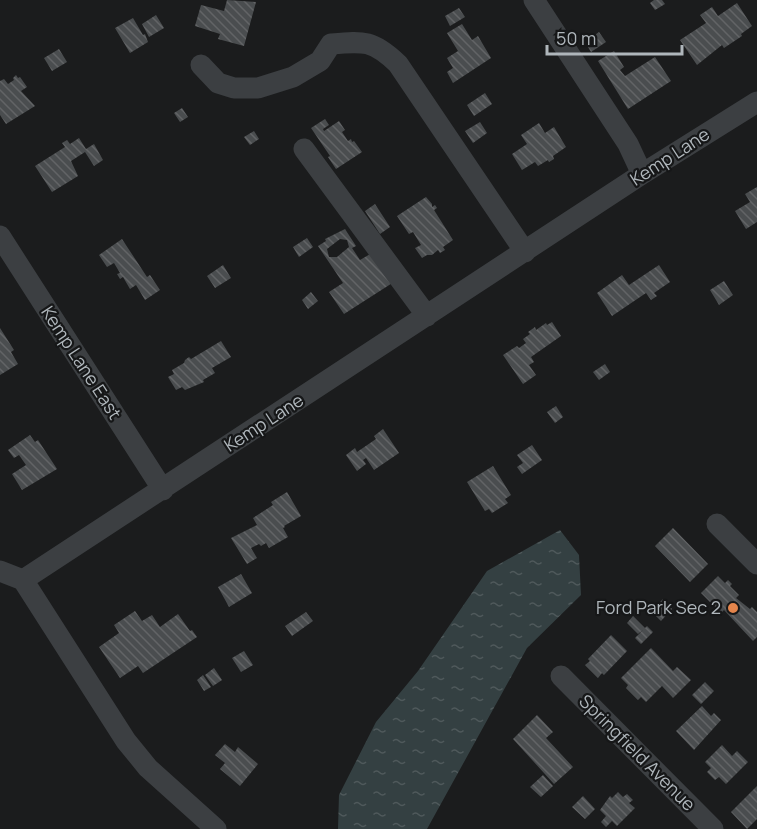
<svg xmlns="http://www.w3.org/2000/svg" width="757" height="829" viewBox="0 0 757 829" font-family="Manrope,sans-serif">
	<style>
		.water { fill: url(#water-ripples) }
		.building { fill: url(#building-back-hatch); fill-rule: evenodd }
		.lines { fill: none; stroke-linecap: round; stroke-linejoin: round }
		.minor { stroke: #3c3f42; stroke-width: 21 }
		.poi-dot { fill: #e4854c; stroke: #161718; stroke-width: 2 }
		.labels { text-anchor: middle; stroke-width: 4.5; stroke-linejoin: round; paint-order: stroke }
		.street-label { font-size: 18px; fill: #afb6bb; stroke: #161718 }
		.poi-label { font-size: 18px; fill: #afb6bb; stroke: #161718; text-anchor: end }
	</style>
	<defs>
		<pattern id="water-ripples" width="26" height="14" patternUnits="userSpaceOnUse" patternTransform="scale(1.5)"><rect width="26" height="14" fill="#344042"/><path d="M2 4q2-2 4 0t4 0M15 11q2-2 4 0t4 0" fill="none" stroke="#4f595b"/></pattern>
		<pattern id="building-back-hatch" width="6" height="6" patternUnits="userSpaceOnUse" patternTransform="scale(1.5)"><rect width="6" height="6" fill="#4a4d4f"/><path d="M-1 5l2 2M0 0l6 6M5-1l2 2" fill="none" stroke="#626466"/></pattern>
	</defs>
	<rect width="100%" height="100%" fill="#1b1c1d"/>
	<path class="water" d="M560 530 579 555 581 595 527 648 427 829H338L339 795 376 722 418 671 487 571Z"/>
	<path class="building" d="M227 0 256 2 244 46 218 39 220 34 195 26 201 5 224 11Z
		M654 0H662L665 4 655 10 650 3Z
		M737 3 752 26 741 34 742 36 724 48 722 45 697 65 680 40 706 23 700 15 712 7 718 16Z
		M459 8 465 17 450 26 445 16Z
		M156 15 164 28 149 37 142 24Z
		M133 18 143 35 145 34 148 42 130 53 115 28Z
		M462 24 472 40 478 36 491 58 453 83 447 72 453 68 447 58 458 51 447 33Z
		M599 32 606 42 591 52 585 42Z
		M59 49 67 62 52 71 44 58Z
		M614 51 624 67 620 70 625 76 655 57 671 81 628 109 598 61Z
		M16 75 18 78 20 77 27 87 21 91 35 106 6 124 0 115V81L4 79 8 84 14 80 13 78Z
		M485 93 492 104 474 116 467 105Z
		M182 108 188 117 180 122 174 113Z
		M325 119 329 125 323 129 324 131 339 121 345 130 342 132 348 141 351 139 352 142 354 141 362 152 336 169 328 157 330 156 311 128Z
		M480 122 487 133 473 143 465 131Z
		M539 123 545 133 554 127 566 147 553 156 554 159 549 162 548 160 538 166 535 162 522 170 512 154 527 144 521 135Z
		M254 131 259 139 250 145 244 137Z
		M79 138 86 149 94 144 103 160 94 166 85 152 71 161 78 176 52 192 35 166 65 147 62 143 67 140 70 144Z
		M757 187V222L746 229 735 211 750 202 745 194Z
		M426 197 432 204V207L435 205 437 208 434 210 453 240 443 247 445 250 440 253 438 250 432 255H427L422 258 415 248 421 245 413 232 409 234 397 216Z
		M375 204 390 227 380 234 365 211Z
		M345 229 356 246 352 248 360 260 377 250 397 280 344 314 329 292 343 283 318 246 326 241 325 239ZM340 239 347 240 349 247 337 257H329L327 249Z
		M307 238 313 247 299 257 293 247Z
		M122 239 147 277 150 275 160 290 145 300 136 285 130 289 123 277 120 279 117 274 120 273 114 263 107 267 99 255Z
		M223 265 231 278 215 288 207 276Z
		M659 265 670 282 654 293 657 296 651 300 646 293 612 316 597 293 622 275 629 285Z
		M724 281 733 295 719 305 710 290Z
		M311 292 318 301 308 309 302 300Z
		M552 322 561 336 531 357 534 362 529 365 536 375 523 384 503 355 517 346 519 348 526 343 523 339 530 334 528 332 535 327 536 330 546 323 547 325Z
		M0 328 14 350 11 352 18 364 0 375Z
		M221 341 231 357 212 368 215 373 203 380 204 382 185 390 182 387 176 390 168 377 174 374 172 370 184 363 185 360 189 357 191 359Z
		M605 364 610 372 599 380 593 372Z
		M556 406 563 417 555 423 547 412Z
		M383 429 399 453 374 470 366 458 363 460 366 464 357 471 346 455 355 448 357 452 376 439 374 436Z
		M30 435 35 442 38 440 57 469 22 490 12 474 26 465 19 455 14 458 8 450Z
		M532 445 542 460 522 474 517 467 523 463 517 455Z
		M493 466 511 495 505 499 508 503 492 513 489 509 485 511 467 482Z
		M287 492 301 516 284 526 285 527 283 528 288 537 269 548 266 543 261 546 259 544 251 548 257 558 247 564 231 538 257 525 253 518 273 505 271 502Z
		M673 528 708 564 690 582 655 546Z
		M241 574 252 593 229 607 218 587Z
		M718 576 725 583 728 580 732 584 730 586 739 595 736 598 750 609 752 607 757 612V637L753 641 724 610 721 613 701 593Z
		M663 599 672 609 661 621 651 611Z
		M135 611 142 621 152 615 160 627 178 614 190 631 192 630 197 637 143 673 138 666 120 678 99 647 119 633 114 625Z
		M306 612 313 621 292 636 285 626Z
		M633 616 645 628 647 626 653 632 641 644 635 638 643 630 638 634 627 623Z
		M611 635 627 651 604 675 602 673 598 678 585 665 590 661 588 659Z
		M651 648 673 671 677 667 691 680 673 698 662 686 646 702 641 697 638 700 626 688 628 685 621 678Z
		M244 651 253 665 241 672 232 658Z
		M214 668 222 680 213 686 205 675Z
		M203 675 211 687 204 691 197 680Z
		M705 682 714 691 701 704 692 695Z
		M702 706 711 716 714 713 721 720 694 750 676 731Z
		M537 715 553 732 546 738 573 767 554 784 513 739Z
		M225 744 235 752 238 747 258 764 240 786 220 769 225 763 215 755Z
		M722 745 732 756 737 751 748 762 726 784 719 777 715 780 707 772 711 768 705 762Z
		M543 775 553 786 541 797 530 787Z
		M757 786V819L747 829 731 812Z
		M618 792 623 797 627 794 633 800 629 803 635 808 617 826 612 821 606 827 601 822 606 816 600 810 610 796 612 798Z
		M583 796 595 809 585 819 572 807Z"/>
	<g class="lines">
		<path class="minor" d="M534 0 628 144 642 174
			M201 65 218 83 234 88H258L293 77 320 61 331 44C364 41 373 40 398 64L525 252
			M304 149 427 316
			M0 236 163 490
			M717 524 757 564
			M0 571 23 580
			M561 676 713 829
			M216 829 148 768 126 741 23 580 642 174 757 102"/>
	</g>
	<circle class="poi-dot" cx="733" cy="608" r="6"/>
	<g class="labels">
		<g class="street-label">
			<text transform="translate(670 157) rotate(-33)" y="6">Kemp Lane</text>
			<text transform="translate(81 363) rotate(57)" y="6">Kemp Lane East</text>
			<text transform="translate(264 423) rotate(-33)" y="6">Kemp Lane</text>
			<text transform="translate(637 753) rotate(45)" y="6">Springfield Avenue</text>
		</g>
		<g class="poi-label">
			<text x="721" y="614">Ford Park Sec 2</text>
		</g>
	</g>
	<path d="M547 45v9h135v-9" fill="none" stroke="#afb6bb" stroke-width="3"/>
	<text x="556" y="45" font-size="18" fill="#afb6bb" stroke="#161718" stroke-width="4.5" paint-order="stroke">50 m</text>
</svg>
